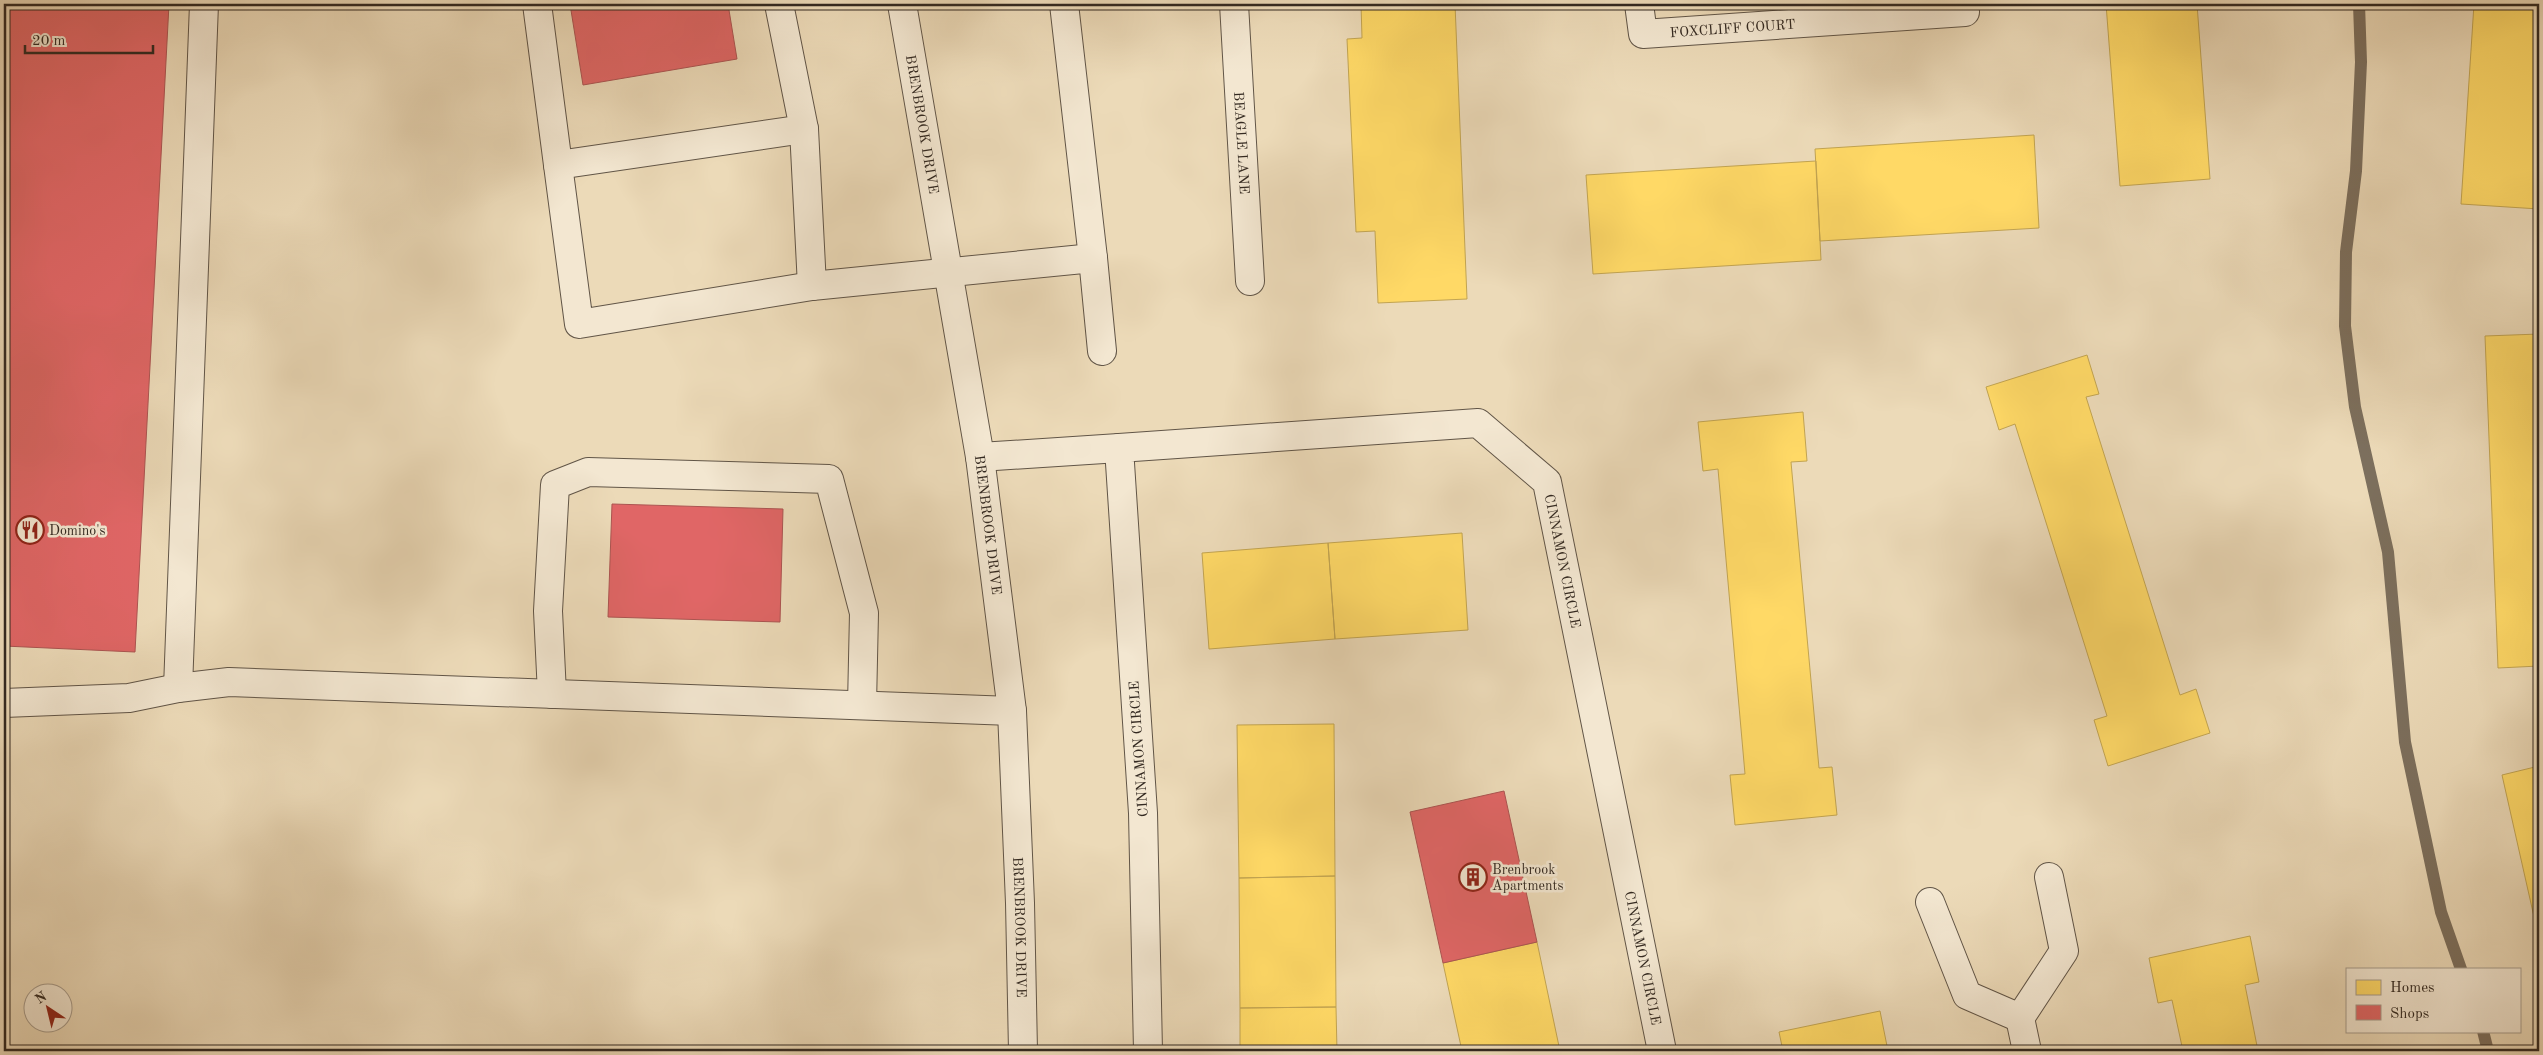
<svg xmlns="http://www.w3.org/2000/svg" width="2543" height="1055" viewBox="0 0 2543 1055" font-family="'Old Standard TT',serif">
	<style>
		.homes { fill: #ffd966; stroke: #c2a451 }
		.shops { fill: #e06666; stroke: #ac5451 }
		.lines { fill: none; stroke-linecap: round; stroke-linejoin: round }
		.stream { stroke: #7c6f5d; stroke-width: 12 }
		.minor-casing { stroke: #615547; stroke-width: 30 }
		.minor { stroke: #f3e7d1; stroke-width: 28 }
		.labels { text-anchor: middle; stroke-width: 5; stroke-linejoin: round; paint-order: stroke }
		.street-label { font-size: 14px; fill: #332921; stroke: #f3e7d1 }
		.poi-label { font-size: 14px; fill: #332921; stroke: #f3e7d1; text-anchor: start }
	</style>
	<rect width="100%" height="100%" fill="#ecdab8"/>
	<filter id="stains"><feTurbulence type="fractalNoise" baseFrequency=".004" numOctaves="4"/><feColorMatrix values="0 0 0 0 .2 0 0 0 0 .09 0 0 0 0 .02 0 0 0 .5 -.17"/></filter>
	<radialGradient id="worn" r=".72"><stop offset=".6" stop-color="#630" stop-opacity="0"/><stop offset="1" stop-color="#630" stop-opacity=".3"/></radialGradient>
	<path class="homes" d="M1361 4H1455L1467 299 1378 303 1375 231 1356 232 1347 39 1362 38Z
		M2106 4H2197L2210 179 2120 186Z
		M2474 4H2539V209L2461 204Z
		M2034 135 2039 228 1820 241 1815 149Z
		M1816 161 1821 260 1593 274 1586 175Z
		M2539 334V666L2498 668 2485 336Z
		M2087 355 2099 394 2086 397 2180 695 2196 689 2210 733 2108 766 2094 720 2107 716 2015 424 1999 430 1986 387Z
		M1803 412 1807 461 1791 462 1819 768 1832 767 1837 815 1735 825 1730 775 1745 774 1718 469 1703 471 1698 422Z
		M1462 533 1468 630 1335 639 1328 543Z
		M1328 543 1335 639 1209 649 1202 553Z
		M1334 724 1335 876 1239 878 1237 725Z
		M2539 766V939L2502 775Z
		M1335 876 1336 1007 1240 1008 1239 878Z
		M2250 936 2259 982 2245 985 2258 1051H2183L2172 1000 2158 1003 2149 958Z
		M1537 942 1560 1051H1462L1443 963Z
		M1336 1007 1337 1051H1240V1008Z
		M1880 1011 1888 1051H1783L1779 1032Z"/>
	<path class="shops" d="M4 4H169L135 652 4 646Z
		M570 4H728L737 59 583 85Z
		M612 504 783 509 780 622 608 617Z
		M1504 791 1537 942 1443 963 1410 812Z"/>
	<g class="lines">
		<path class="stream" d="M2359 4 2361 62 2356 171 2346 252 2345 326 2355 407 2388 552 2405 742 2441 912 2461 969
			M2483 1031 2488 1051"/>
		<defs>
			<g id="minor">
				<path d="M537 4 558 165 804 129"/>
				<path d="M779 4 804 129 812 286"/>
				<path id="s1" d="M902 4 980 457 1012 711 1020 903 1023 1051"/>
				<path d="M1064 4 1093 258"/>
				<path id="s2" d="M1234 4 1250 281"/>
				<path id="s3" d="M1639 4 1643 34 1965 12 1964 4"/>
				<path d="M558 165 579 324 812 286 1093 258 1102 351"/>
				<path d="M980 457 1119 448"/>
				<path d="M178 688 204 4"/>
				<path d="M552 694 548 611 555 485 588 472 829 479 864 613 862 705"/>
				<path d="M4 703 129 698 178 688 229 682 1012 711"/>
				<path d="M1930 902 1967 995 2020 1018 2064 951 2049 877"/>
				<path d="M2020 1018 2027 1051"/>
				<path id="s4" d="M1148 1051 1143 813 1119 448 1478 423 1547 482 1662 1051"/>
			</g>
		</defs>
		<use href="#minor" class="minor-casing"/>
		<use href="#minor" class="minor"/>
	</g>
	<defs>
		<symbol id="restaurant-ring" viewBox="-11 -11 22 22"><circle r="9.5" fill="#f3e7d1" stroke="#8f2418" stroke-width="1.5"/><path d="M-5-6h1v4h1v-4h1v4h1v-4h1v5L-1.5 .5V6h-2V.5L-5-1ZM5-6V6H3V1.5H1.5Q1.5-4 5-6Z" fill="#8f2418"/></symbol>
		<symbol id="building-ring" viewBox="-11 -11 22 22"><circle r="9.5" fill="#f3e7d1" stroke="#8f2418" stroke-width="1.5"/><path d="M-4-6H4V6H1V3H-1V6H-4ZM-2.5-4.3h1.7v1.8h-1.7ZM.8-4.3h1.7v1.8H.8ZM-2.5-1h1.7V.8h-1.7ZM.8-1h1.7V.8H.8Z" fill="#8f2418"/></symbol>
	</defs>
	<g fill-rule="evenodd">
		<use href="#restaurant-ring" x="14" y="514" width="32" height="32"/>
		<use href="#building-ring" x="1457" y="861" width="32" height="32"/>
	</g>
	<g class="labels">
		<g class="street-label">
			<text dy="5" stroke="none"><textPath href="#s3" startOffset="120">FOXCLIFF COURT</textPath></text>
			<text dy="5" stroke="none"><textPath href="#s1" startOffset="122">BRENBROOK DRIVE</textPath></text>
			<text dy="5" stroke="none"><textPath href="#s2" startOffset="139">BEAGLE LANE</textPath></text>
			<text dy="5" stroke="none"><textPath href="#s1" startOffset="528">BRENBROOK DRIVE</textPath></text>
			<text dy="5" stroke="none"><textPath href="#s4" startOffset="1135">CINNAMON CIRCLE</textPath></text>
			<text transform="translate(1138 749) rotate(-94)" y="5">CINNAMON CIRCLE</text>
			<text dy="5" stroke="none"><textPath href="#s1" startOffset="932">BRENBROOK DRIVE</textPath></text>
			<text dy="5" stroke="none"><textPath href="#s4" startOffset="1540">CINNAMON CIRCLE</textPath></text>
		</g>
		<g class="poi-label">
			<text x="49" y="535">Domino's</text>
			<text x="1492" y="874">Brenbrook<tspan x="1492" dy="16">Apartments</tspan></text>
		</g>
	</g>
	<rect width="2543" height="1055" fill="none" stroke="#ecdab8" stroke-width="20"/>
	<rect x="5" y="5" width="2533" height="1045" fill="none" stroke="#332921" stroke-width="2.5"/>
	<rect x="10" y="10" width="2523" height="1035" fill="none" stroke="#332921"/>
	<rect x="2346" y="968" width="175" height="65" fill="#f3e7d1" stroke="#a69b8b"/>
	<rect x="2356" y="980" width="25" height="15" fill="#ffd966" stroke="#a69b8b"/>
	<text x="2390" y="992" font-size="15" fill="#332921">Homes</text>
	<rect x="2356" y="1005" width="25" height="15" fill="#e06666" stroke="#a69b8b"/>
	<text x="2390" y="1018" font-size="15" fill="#332921">Shops</text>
	<g transform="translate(48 1008) rotate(325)"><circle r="24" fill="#f3e7d1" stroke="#a69b8b"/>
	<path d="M0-4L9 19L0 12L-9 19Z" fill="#8f2418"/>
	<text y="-8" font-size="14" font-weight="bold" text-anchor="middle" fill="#332921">N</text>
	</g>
	<path d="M25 45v8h128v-8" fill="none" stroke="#332921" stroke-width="2.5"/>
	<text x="32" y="45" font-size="15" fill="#332921" stroke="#f3e7d1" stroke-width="4" paint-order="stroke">20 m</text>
	<rect width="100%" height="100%" filter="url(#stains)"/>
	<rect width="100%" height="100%" fill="url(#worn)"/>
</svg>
